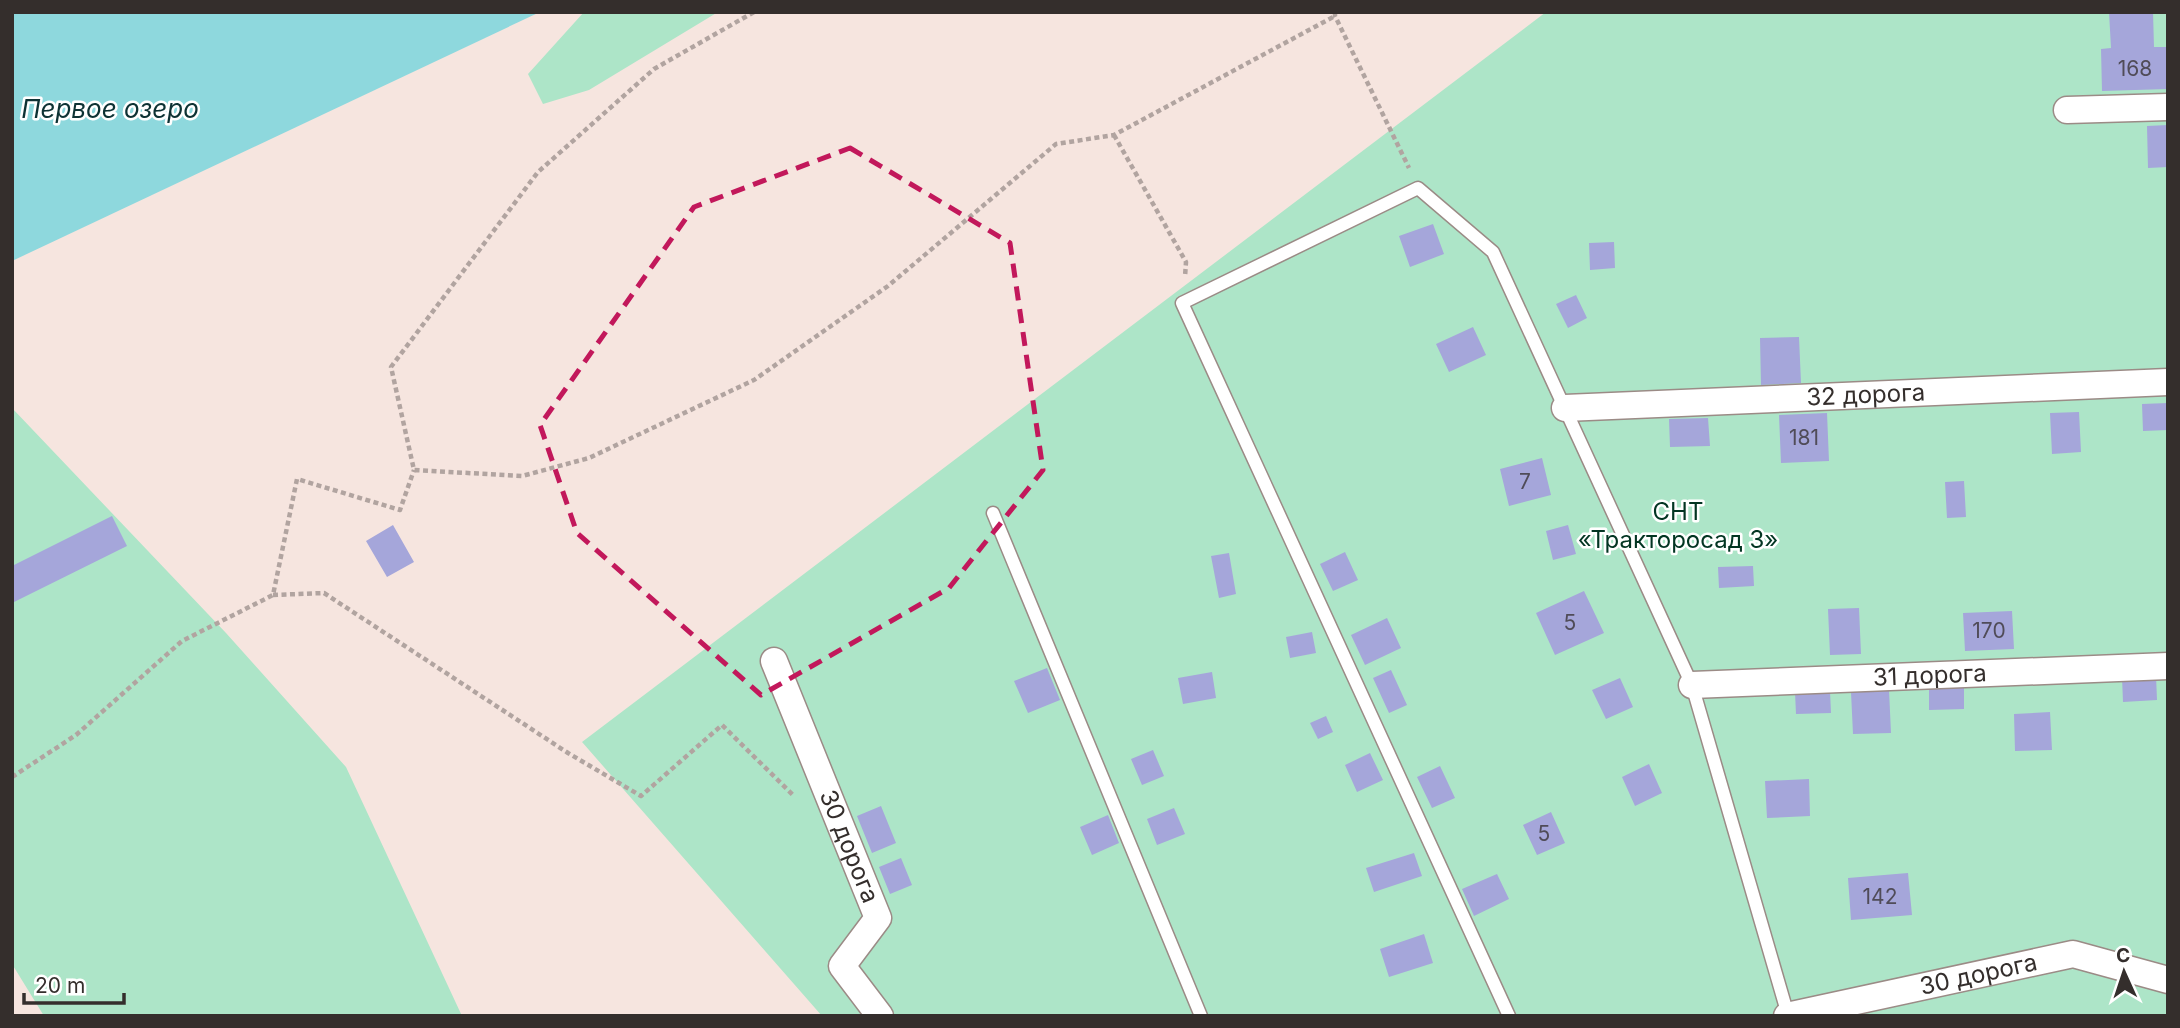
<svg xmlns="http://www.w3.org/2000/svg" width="2180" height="1028" viewBox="0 0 2180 1028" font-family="Inter,sans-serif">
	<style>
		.green { fill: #ade5c8 }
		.water { fill: #8ed8dd }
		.building { fill: #a5a6da }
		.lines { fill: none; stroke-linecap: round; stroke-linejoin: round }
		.service-casing { stroke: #9b8b86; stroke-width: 15 }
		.minor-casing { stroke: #9b8b86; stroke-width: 29 }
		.path { stroke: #b1a4a0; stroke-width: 4.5; stroke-dasharray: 5 3.5; stroke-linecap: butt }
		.service { stroke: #fff; stroke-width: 12 }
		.minor { stroke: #fff; stroke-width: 26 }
		.marked { fill: none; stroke: #c2185b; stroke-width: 5; stroke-dasharray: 14 9; stroke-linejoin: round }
		.labels { text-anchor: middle; stroke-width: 5; stroke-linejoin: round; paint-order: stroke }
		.number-label { font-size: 21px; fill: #504c58 }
		.street-label { font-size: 24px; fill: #342e2c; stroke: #fff }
		.park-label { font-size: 24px; fill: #023522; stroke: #fff }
		.water-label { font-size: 26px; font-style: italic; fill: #0d3234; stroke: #fff }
	</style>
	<rect width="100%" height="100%" fill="#f6e5df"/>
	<path class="green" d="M584 12H718L589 90 543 104 528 74Z
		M1546 12H2168V1016H822L582 742Z
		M12 408 226 633 346 767 462 1016H44L12 964Z"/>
	<path class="water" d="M12 12H540L12 261Z"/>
	<path class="building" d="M2109 12H2153L2154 47H2168V89L2102 91 2101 49 2111 48Z
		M2168 125V167L2148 168 2147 126Z
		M1433 224 1444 254 1410 267 1399 236Z
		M1614 242 1615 268 1590 270 1589 243Z
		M1576 295 1587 318 1568 328 1556 304Z
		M1473 327 1486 355 1449 372 1436 344Z
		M1799 337 1801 383 1761 385 1760 338Z
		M2168 403V430L2143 431 2142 404Z
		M2079 412 2081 452 2052 454 2050 413Z
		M1827 413 1829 461 1781 463 1779 415Z
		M1708 418 1710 446 1670 447 1669 419Z
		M1542 458 1551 495 1509 506 1500 469Z
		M1964 481 1966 517 1947 518 1945 482Z
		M112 516 127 546 12 603V566Z
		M393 525 414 562 387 577 366 541Z
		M1568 525 1576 554 1553 560 1546 531Z
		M1345 552 1358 580 1333 591 1320 564Z
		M1229 553 1236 594 1219 598 1211 556Z
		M1753 566 1754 586 1719 588 1718 567Z
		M1584 591 1604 633 1555 655 1536 613Z
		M1859 608 1861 654 1830 655 1828 609Z
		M2012 611 2014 649 1965 651 1963 613Z
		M1387 618 1401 648 1365 665 1351 635Z
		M1312 632 1316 653 1290 658 1286 637Z
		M1047 668 1060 700 1028 713 1014 681Z
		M1391 670 1407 705 1389 713 1373 678Z
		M1212 672 1216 698 1183 704 1178 678Z
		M2156 675 2157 700 2123 702 2122 677Z
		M1620 678 1633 707 1606 719 1592 690Z
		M1964 687V709L1929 710V688Z
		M1889 690 1891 733 1853 734 1851 692Z
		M1830 691 1831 713 1796 714 1795 692Z
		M2050 712 2052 750 2015 751 2014 714Z
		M1326 716 1333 732 1318 739 1310 723Z
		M1153 750 1164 776 1142 785 1131 759Z
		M1370 753 1383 780 1357 792 1345 765Z
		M1649 764 1662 793 1635 806 1622 777Z
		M1440 766 1455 798 1432 808 1417 777Z
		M1809 779 1810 816 1767 818 1765 781Z
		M881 806 896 843 872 853 857 816Z
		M1174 808 1185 834 1157 845 1147 819Z
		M1551 812 1565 843 1537 855 1523 825Z
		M1108 815 1119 843 1092 855 1080 827Z
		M1414 853 1422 876 1374 892 1366 868Z
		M901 858 912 885 890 894 879 867Z
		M1908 873 1912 915 1851 920 1848 878Z
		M1497 874 1509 899 1474 916 1462 889Z
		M1424 934 1433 963 1389 977 1380 949Z"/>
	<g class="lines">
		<defs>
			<path id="service" d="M993 513 1201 1016
				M1509 1016 1182 303 1418 188 1493 252 1692 685 1788 1015"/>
			<g id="minor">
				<path d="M2067 110 2168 107"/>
				<path id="s1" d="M1565 408 2168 382"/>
				<path id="s2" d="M774 661 878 918 842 966 880 1016"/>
				<path id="s3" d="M1692 685 2168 666"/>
				<path id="s4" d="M1787 1016 2073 954 2168 980"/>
			</g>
		</defs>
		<use href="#service" class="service-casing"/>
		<use href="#minor" class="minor-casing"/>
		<path class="path" d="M754 12 654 69 538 172 391 367 414 470 522 476 589 458 754 380 888 286 1056 144 1114 135 1335 16
			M1335 12V16L1409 168
			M1114 135 1186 262 1185 277
			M273 595 324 593 568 753 641 796 722 725 794 796
			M12 777 76 735 182 641 273 595 297 479 400 510 414 470"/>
		<use href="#service" class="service"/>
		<use href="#minor" class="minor"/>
	</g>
	<path class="marked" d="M850 148 1010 243 1043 470 949 588 761 695 577 533 540 425 694 207Z"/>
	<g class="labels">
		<g class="number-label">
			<text x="2135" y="76">168</text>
			<text x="1804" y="445">181</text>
			<text x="1525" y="489">7</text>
			<text x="1570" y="630">5</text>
			<text x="1989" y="638">170</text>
			<text x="1544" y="841">5</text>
			<text x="1880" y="904">142</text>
		</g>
		<g class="street-label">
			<text dy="8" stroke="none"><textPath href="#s1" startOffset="301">32 дорога</textPath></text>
			<text dy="8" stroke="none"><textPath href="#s3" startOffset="238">31 дорога</textPath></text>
			<text dy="8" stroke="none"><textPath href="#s2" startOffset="200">30 дорога</textPath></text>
			<text dy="8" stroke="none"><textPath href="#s4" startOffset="196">30 дорога</textPath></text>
		</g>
		<g class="park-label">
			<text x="1678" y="520">СНТ<tspan x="1678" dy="28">«Тракторосад 3»</tspan></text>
		</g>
		<g class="water-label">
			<text x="110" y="118">Первое озеро</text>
		</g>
	</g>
	<rect width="2180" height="1028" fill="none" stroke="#342e2c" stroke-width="28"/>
	<g transform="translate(2124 972) rotate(357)" stroke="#ffffff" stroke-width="5" paint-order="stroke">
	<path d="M0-5L12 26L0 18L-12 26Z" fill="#342e2c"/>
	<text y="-10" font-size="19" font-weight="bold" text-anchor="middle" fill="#342e2c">С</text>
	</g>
	<path d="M24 993v10h100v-10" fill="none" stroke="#342e2c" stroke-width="3.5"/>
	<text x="35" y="993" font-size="21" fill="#342e2c" stroke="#ffffff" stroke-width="5" paint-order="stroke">20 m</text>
</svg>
